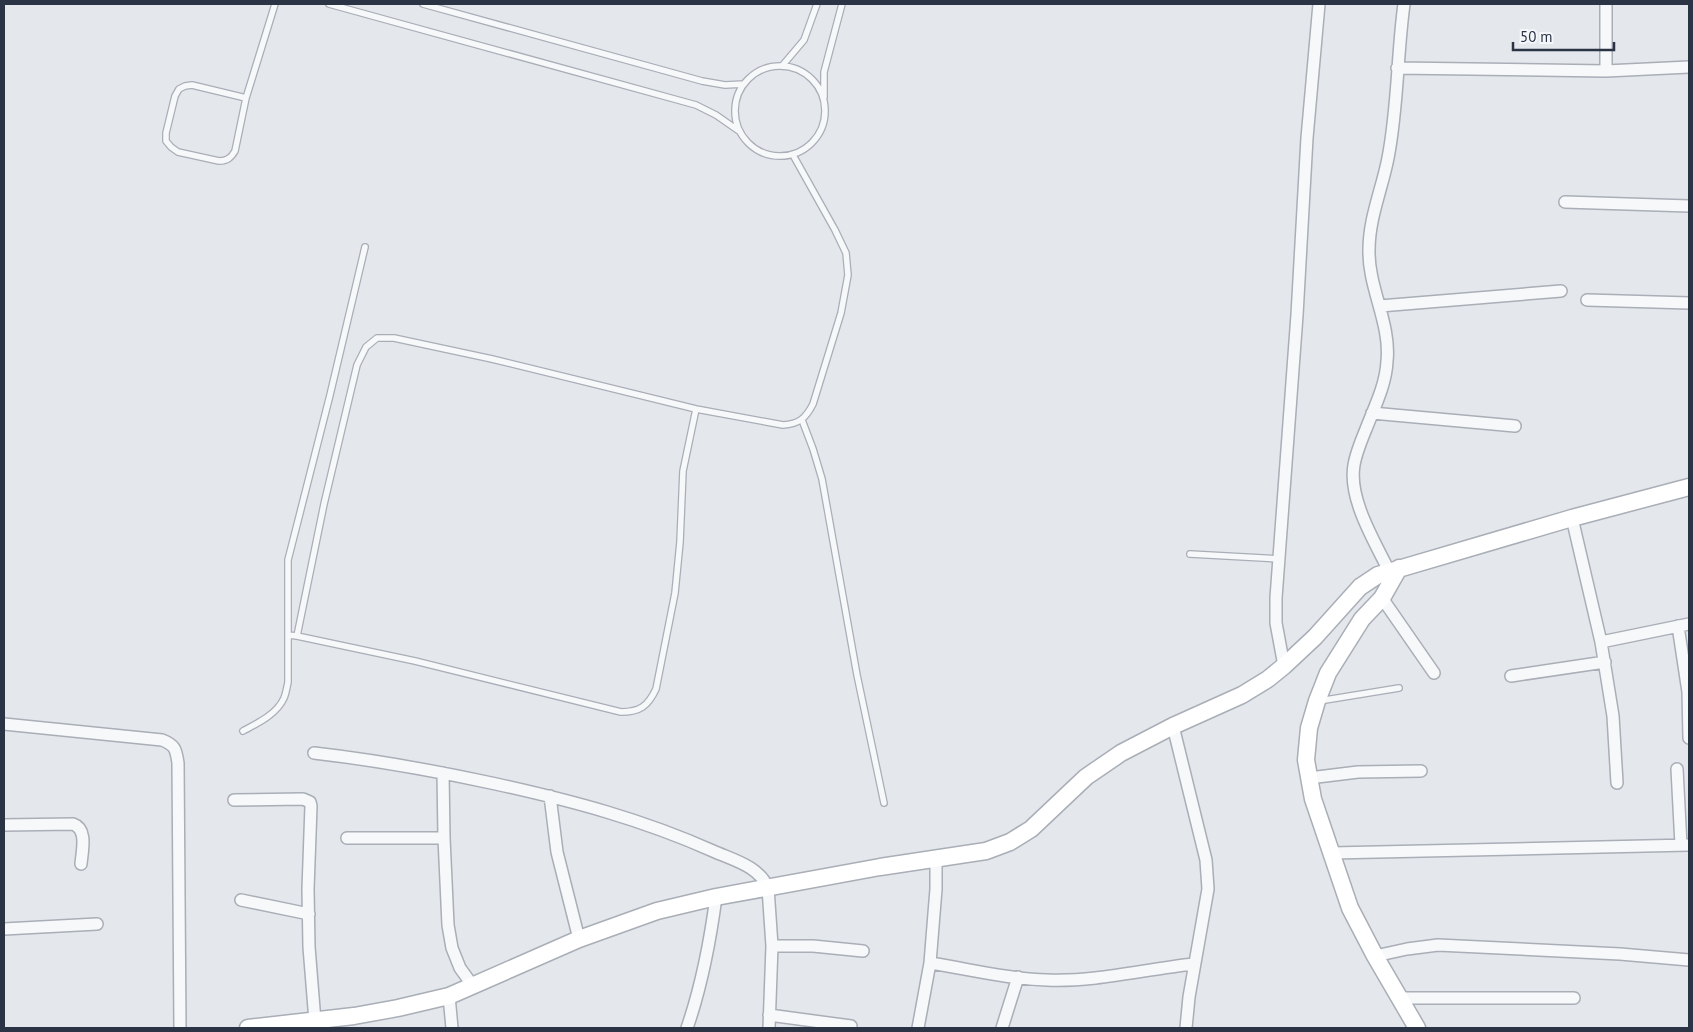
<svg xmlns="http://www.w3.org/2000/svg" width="1693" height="1032" viewBox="0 0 1693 1032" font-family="'PT Sans',sans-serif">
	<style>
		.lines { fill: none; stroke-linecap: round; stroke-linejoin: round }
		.lane-casing { stroke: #a9aeb7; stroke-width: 8 }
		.street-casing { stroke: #a9aeb7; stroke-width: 14 }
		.secondary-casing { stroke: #a9aeb7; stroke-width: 19 }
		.lane { stroke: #f7f8fa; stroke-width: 5.5 }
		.street { stroke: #f7f8fa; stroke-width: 11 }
		.secondary { stroke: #fff; stroke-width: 16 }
	</style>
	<rect width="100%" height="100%" fill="#e4e7ec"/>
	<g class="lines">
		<defs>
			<path id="lane" d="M329 4 696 105 716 115 739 131
				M423 4 702 81 725 85 744 84
				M782 66 804 40 817 4
				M735 111a45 45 0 1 1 90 0a45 45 0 1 1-90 0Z
				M824 97V72L842 4
				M246 98 192 85 185 86 179 89 175 96 166 133V141L171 147 178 152 219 161C227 161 231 158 235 151L246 98 275 4
				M802 420 813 449 822 479 857 675 884 803
				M1190 554 1279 559
				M288 635 297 636 415 661 621 712C640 712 648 706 656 689L675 593 680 542 683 471 696 409
				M297 636 324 504 357 365 366 347 377 338H394L492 359 696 409 783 425C799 424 806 418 813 404L841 313 848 275 846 253 835 230 793 155
				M1319 701 1399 688
				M243 731C258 723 277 714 284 698 286 693 287 687 288 682V560L330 395 365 247"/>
			<path id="street" d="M1397 68 1606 71 1689 67
				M1606 71V4
				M1565 202 1689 206
				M1587 300 1689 303
				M1380 306 1561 291
				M1372 413 1515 426
				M1572 518 1601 642 1613 716 1617 783
				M1389 571C1375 542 1348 499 1354 465 1356 453 1361 441 1366 429 1374 408 1386 385 1387 361 1391 324 1368 287 1369 250 1369 218 1382 189 1388 158 1398 107 1397 55 1404 4
				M1382 598 1434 673
				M1678 626 1688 692 1689 738
				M1601 642 1689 624
				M1284 666 1276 623V598L1297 315 1307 138 1319 4
				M1511 676 1605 662
				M4 724 162 740C175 745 176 749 178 763L180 1028
				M1173 726 1206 860 1208 889 1189 997 1186 1028
				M314 753C375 760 436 771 496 784 573 801 641 819 713 851 733 860 759 866 768 888L772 946 769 1028
				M1677 769 1681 845
				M443 773 444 838 448 925 452 948 460 968 473 986
				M1309 778 1358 772 1421 771
				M550 796 557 852 579 939
				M234 800 303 799 310 802 311 806 308 889 309 947 315 1021
				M4 825 73 824C88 829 82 851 81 864
				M347 838H444
				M1332 853 1689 845
				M241 900 309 914
				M4 929 97 924
				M772 946H813L863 951
				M1375 956 1407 949 1438 945 1620 954 1689 960
				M930 963C969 969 1008 979 1047 980 1097 982 1145 969 1194 964
				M449 996 452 1028
				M1399 998H1574
				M769 1015 851 1026
				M687 1028C702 985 710 942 716 897
				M918 1028 930 963 936 889V860
				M1002 1028 1018 977"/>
			<path id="secondary" d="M1399 568 1382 598 1362 619 1328 673 1317 701 1309 728 1306 760 1313 799 1350 908 1375 956 1417 1028
				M248 1028 354 1016 398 1008 449 996 579 939 657 911 716 897 880 867 986 851 1010 842 1031 829 1086 777 1121 753 1173 726 1242 695 1268 679 1284 666 1315 637 1360 587 1378 575 1572 518 1689 487"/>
		</defs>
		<use href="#lane" class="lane-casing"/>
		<use href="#street" class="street-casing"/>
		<use href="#secondary" class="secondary-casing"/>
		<use href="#lane" class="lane"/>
		<use href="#street" class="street"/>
		<use href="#secondary" class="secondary"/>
	</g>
	<rect width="1693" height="1032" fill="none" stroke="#2b3445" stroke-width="10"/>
	<path d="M1513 42v8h101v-8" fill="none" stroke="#2b3445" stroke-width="2.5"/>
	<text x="1520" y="42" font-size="15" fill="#2b3445" stroke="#f4f6f9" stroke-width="4" paint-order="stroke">50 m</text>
</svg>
